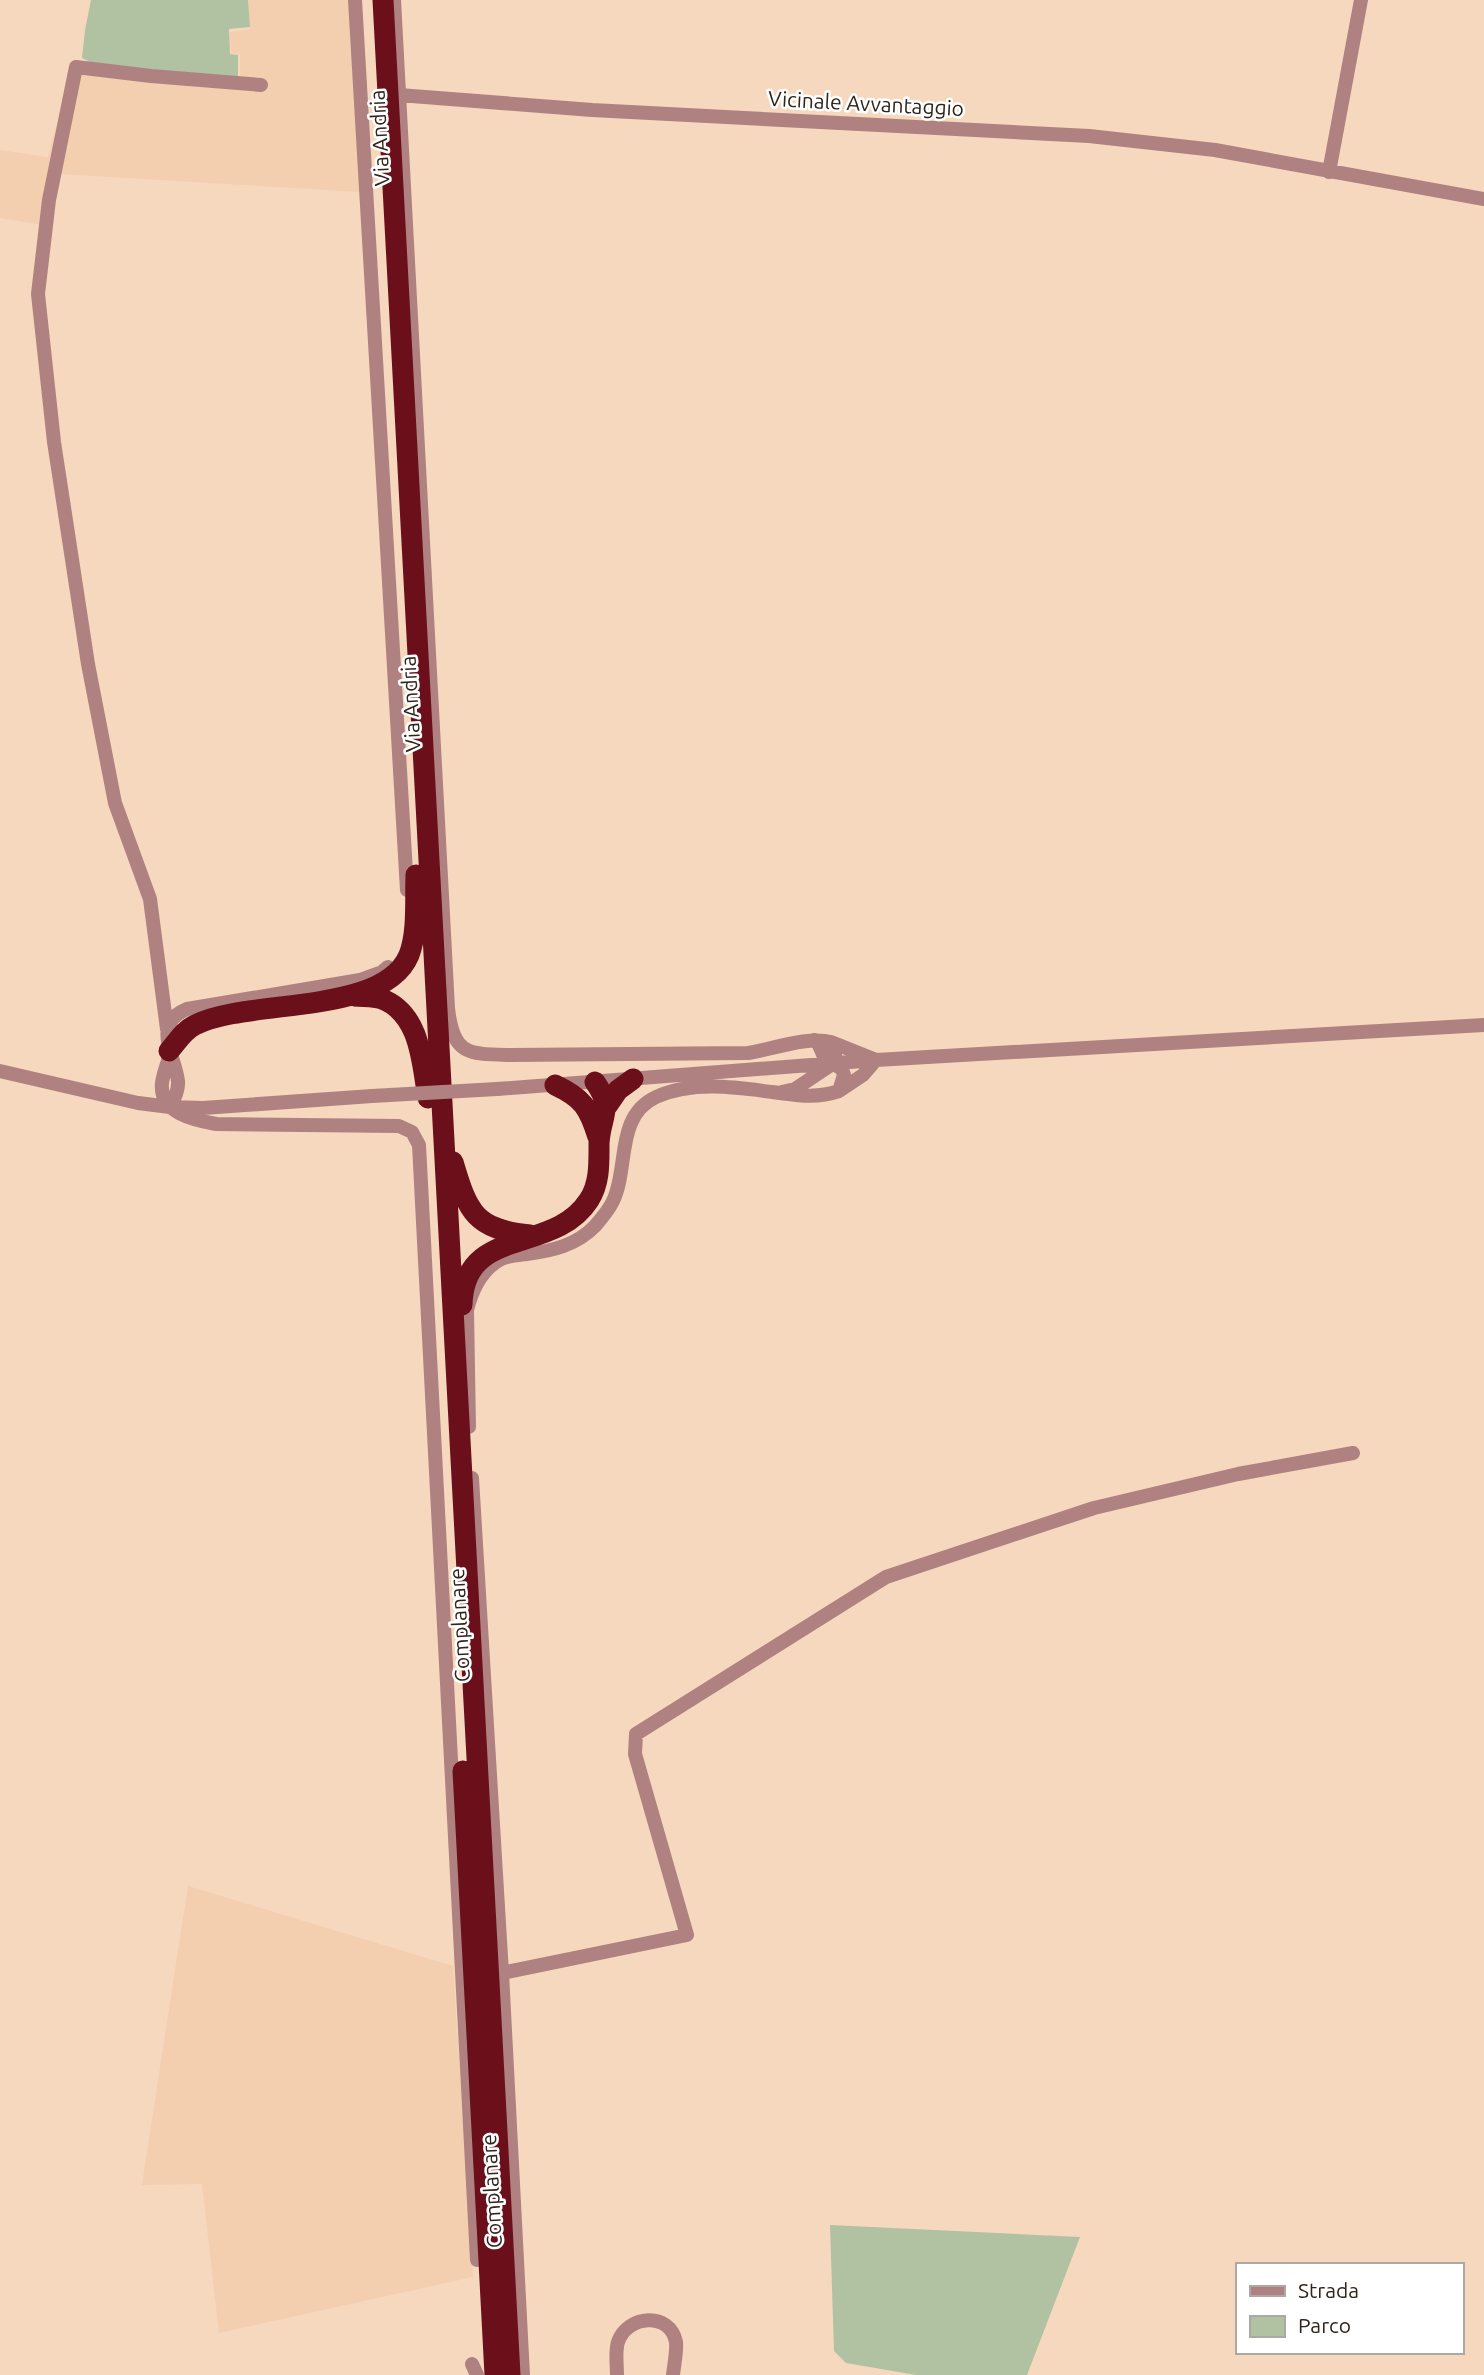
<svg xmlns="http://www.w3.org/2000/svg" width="1484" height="2375" viewBox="0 0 1484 2375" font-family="Ubuntu,sans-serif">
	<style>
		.built { fill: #f3ceaf }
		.green { fill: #b0c2a1 }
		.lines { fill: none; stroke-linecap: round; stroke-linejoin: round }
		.minor { stroke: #af8281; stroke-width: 14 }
		.highway { stroke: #6b101b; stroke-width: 21 }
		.minor-bridge { stroke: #af8281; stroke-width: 14 }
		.labels { text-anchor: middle; stroke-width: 5; stroke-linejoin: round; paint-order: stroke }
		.street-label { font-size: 21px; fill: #30251b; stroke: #fff }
	</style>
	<rect width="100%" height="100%" fill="#f6d8be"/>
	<path class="built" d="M248 0H350L360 192 61 174 49 226 0 218V150L48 157 73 63 240 79V54L231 53 230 32 250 29Z
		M188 1886 453 1966 473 2277 219 2333 202 2184 142 2185Z"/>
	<path class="green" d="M91 0H248L250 27 229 29 230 54 238 55V80L98 66 82 58 85 30Z
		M830 2225 1080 2237 1027 2375H916L846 2363 834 2351Z"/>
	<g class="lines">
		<path class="minor" d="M355 0 407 890
			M394 0 448 1008C453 1055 468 1054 510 1055L748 1053C774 1049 806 1036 831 1042L835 1055 834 1063
			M399 95 592 110 1089 136 1215 150 1484 199
			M1329 172 1361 0
			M167 1029 150 899 115 803 88 664 54 442 38 294 49 200 76 67 151 76 261 85
			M831 1042 876 1060 863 1075 839 1091
			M170 1055C167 1064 163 1074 162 1083 159 1113 194 1120 216 1124L399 1126 412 1132 419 1145 477 2260
			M0 1071 138 1103 170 1107 203 1108 372 1096
			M497 1089 876 1060 1484 1025
			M782 1092 795 1089 834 1063
			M170 1107C174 1099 179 1090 178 1081 175 1055 151 1024 187 1009L360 980 382 972 388 967
			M469 1427 467 1310C472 1290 482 1269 501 1259 508 1256 519 1255 527 1254 552 1251 577 1245 595 1226 601 1219 609 1210 613 1201 629 1168 615 1116 656 1097 692 1081 735 1087 772 1092 797 1095 815 1099 839 1091L844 1075 842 1069 825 1059 818 1043 814 1040
			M472 1478 502 1973 523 2375
			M502 1973 687 1935 635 1754 636 1734 886 1577 1094 1508 1238 1474 1353 1453
			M472 2364 477 2375
			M617 2375C617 2365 615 2351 618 2342 627 2315 670 2311 676 2342 677 2352 674 2365 673 2375"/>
		<path class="highway" d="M383 0 510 2375
			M355 996C363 997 374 996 382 999 421 1014 422 1064 428 1098
			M169 1051C177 1042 184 1030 195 1025 248 998 384 1016 409 955 418 932 415 900 416 875
			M555 1085C583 1098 589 1108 598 1137
			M607 1106 618 1090 633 1079
			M453 1162C468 1213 475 1229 530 1235
			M462 1305C464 1224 553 1256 589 1200 600 1183 599 1163 599 1143 601 1114 614 1109 595 1082
			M463 1771 495 2375"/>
		<path class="minor-bridge" d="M372 1096 497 1089"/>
	</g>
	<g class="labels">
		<g class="street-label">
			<text transform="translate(866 104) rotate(3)" y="7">Vicinale Avvantaggio</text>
			<text transform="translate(380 138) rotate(-93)" y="7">Via Andria</text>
			<text transform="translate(411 704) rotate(-93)" y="7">Via Andria</text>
			<text transform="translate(460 1625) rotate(-93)" y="7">Complanare</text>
			<text transform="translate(492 2191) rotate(-93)" y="7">Complanare</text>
		</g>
	</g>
	<rect x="1236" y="2263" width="228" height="91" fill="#ffffff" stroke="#aca8a4" stroke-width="2"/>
	<rect x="1250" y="2286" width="35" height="10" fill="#af8281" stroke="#aca8a4" stroke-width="2"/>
	<text x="1298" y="2298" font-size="21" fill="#30251b">Strada</text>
	<rect x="1250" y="2316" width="35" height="21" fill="#b0c2a1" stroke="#aca8a4" stroke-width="2"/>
	<text x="1298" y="2333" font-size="21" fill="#30251b">Parco</text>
</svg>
